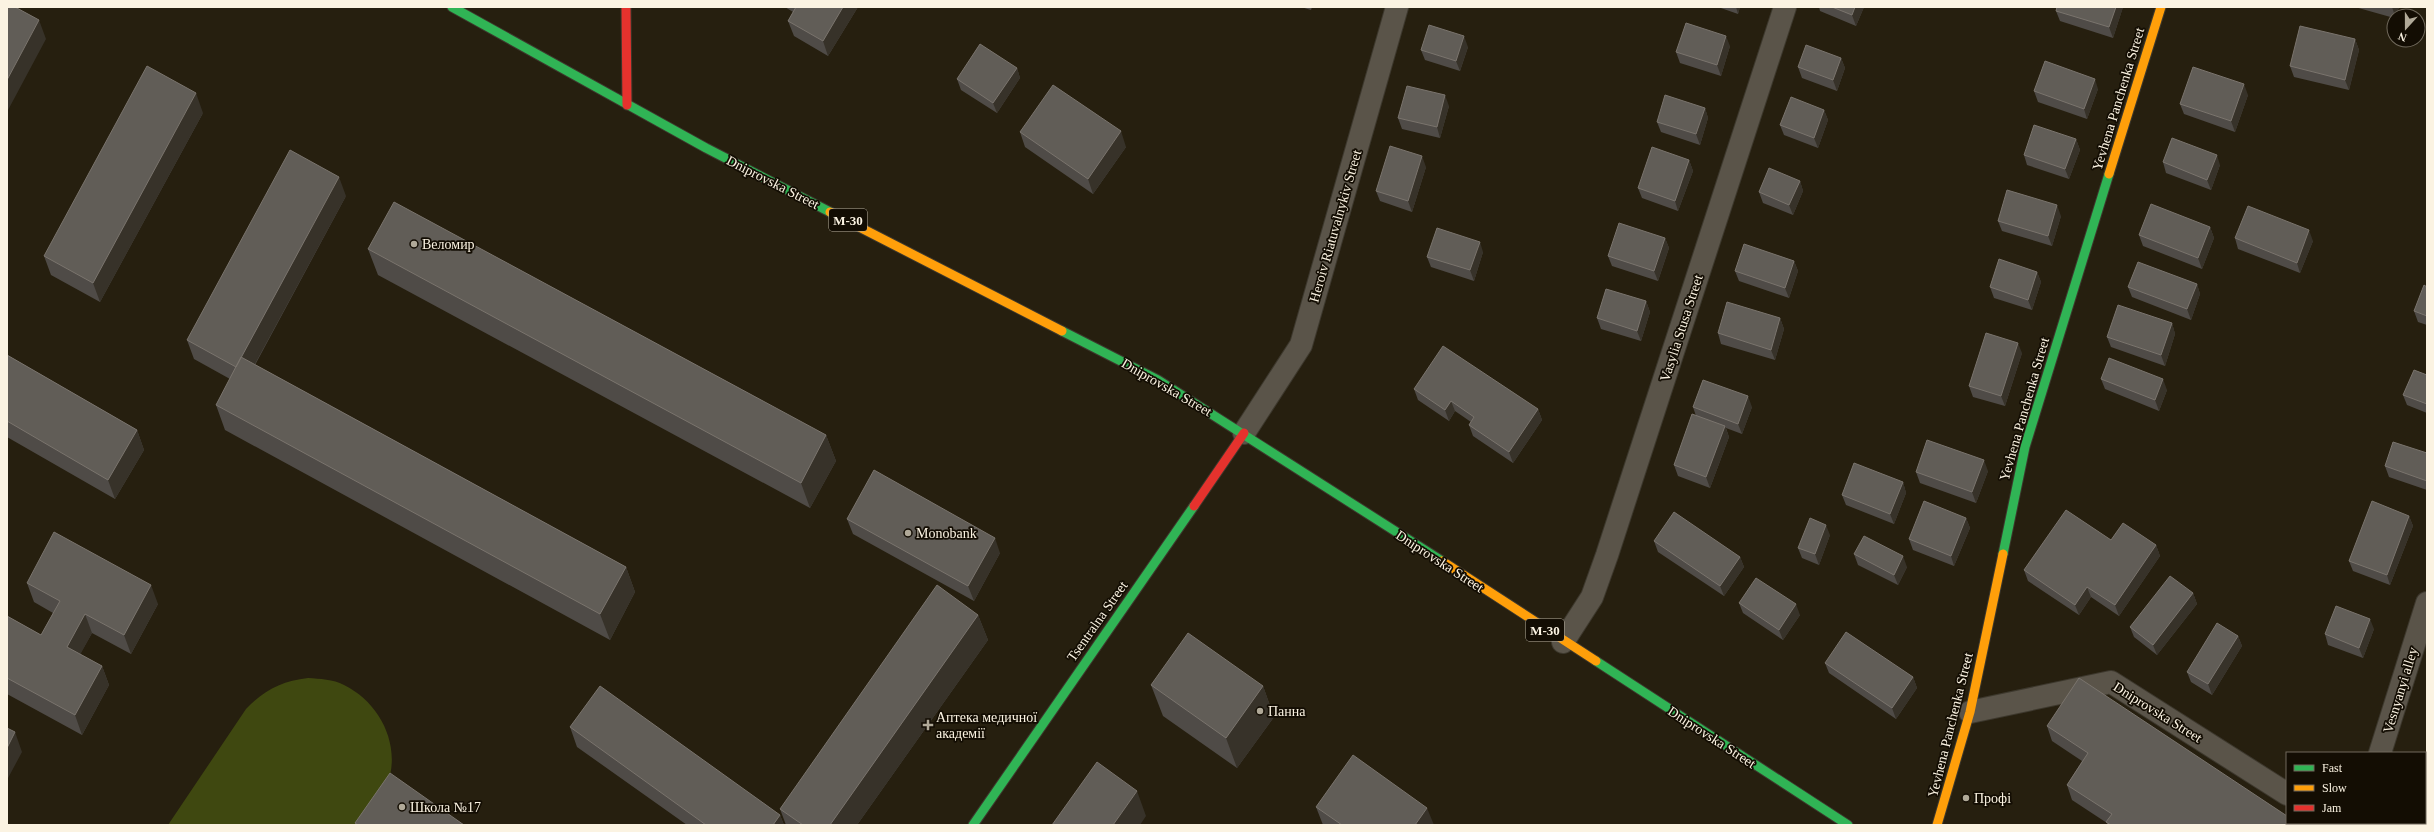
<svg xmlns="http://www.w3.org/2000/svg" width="2434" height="832" viewBox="0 0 2434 832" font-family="Georgia,serif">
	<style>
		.green { fill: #3f4810 }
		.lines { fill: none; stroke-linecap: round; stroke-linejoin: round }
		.street-casing { stroke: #3d382d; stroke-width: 24 }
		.fast-casing { stroke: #3d382d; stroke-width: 11 }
		.slow-casing { stroke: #3d382d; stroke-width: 11 }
		.jam-casing { stroke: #3d382d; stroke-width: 11 }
		.street { stroke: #5a5449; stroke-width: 22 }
		.fast { stroke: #30b455; stroke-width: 9 }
		.slow { stroke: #ff9f0a; stroke-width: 9 }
		.jam { stroke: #e5322d; stroke-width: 9 }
		.wall { fill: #4f4b47 }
		.shaded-wall { fill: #373229 }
		.building { fill: #615d57; stroke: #7a746d }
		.poi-dot { fill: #b0a998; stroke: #130d03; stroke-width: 1.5 }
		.labels { text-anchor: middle; stroke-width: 3.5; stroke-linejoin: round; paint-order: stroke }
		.shield { fill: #130d03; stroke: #b5ae9f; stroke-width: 1 }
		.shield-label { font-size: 13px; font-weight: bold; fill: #fbf3e2 }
		.street-label { font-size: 14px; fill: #fbf3e2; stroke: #130d03 }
		.poi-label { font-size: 14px; fill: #fbf3e2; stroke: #130d03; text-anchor: start }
	</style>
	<rect width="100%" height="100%" fill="#261f0f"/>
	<path class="green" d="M308 678C320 679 333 679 344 685 381 703 403 748 386 788 381 801 371 813 364 825H168L246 709C264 690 282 681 308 678Z"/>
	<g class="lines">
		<defs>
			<path id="street" d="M1244 433 1301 345 1397 7
				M1563 642 1592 597 1607 555 1785 7
				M1970 712 2111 682 2287 794
				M2380 753 2427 603
				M2332 823 2335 825
				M2357 825 2358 823"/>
			<path id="fast" d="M452 7 706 148 830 212
				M1062 331 1158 380 1442 561
				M2003 554 2025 447 2109 174
				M1596 661 1848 825
				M973 825 1194 506"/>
			<path id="slow" d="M2109 174 2161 7
				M830 212 1062 331
				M1442 561 1596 661
				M1937 825 1970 712 2003 554"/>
			<path id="jam" d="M626 7 627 105
				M1194 506 1244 433"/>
		</defs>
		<use href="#street" class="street-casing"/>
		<use href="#fast" class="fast-casing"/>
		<use href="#slow" class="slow-casing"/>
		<use href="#jam" class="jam-casing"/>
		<use href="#street" class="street"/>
		<use href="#fast" class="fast"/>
		<use href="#slow" class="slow"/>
		<use href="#jam" class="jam"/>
	</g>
	<path class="wall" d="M785 7H858L828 56 794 36 788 21 793 12Z
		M1301 7H1312L1311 10Z
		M1718 7H1740L1738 14Z
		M1819 7H1864L1856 26 1820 11Z
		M2123 7 2113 38 2060 21 2056 11Z
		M2355 7H2399L2396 16H2394V18Z
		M2355 39 2359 50 2349 90 2294 77 2290 66Z
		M1730 46 1721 76 1680 63 1676 52Z
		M1468 47 1460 71 1425 60 1421 50Z
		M1841 58 1845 68 1837 91 1802 78 1798 67Z
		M1017 68 1020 78 997 113 961 90 957 79Z
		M2098 89 2087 119 2038 102 2034 91Z
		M2248 95 2235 132 2184 114 2180 104Z
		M1449 106 1440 138 1402 129 1398 118Z
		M1705 108 1708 118 1700 145 1661 132 1657 122Z
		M1824 110 1828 120 1818 148 1784 135 1780 125Z
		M203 113 100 302 51 275 44 256Z
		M1020 132 1126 147 1093 194 1025 147Z
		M2076 139 2080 150 2069 179 2027 165 2024 155Z
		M1689 160 1693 171 1678 211 1642 198 1638 188Z
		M2163 162 2220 165 2211 190 2166 173Z
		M1426 167 1412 212 1380 201 1376 191Z
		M1800 181 1803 191 1793 215 1763 203 1759 192Z
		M346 196 255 365 626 567 635 592 610 640 225 430 216 405 230 379 194 359 187 340Z
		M2061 216 2052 246 2002 231 1998 221Z
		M2210 227 2214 238 2202 269 2143 246 2139 235Z
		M1665 238 1669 248 1658 281 1612 266 1608 256Z
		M2235 238 2313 241 2300 273 2238 249Z
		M368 249 826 435 836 461 810 508 378 275Z
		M1483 252 1474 281 1431 267 1427 257Z
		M1794 261 1798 271 1789 298 1739 281 1735 271Z
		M2037 272 2041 282 2032 310 1994 298 1990 287Z
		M2197 284 2200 294 2191 320 2132 297 2128 287Z
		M2427 287V325L2418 322 2414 311Z
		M1646 301 1650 312 1641 341 1601 329 1597 318Z
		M1780 318 1784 329 1775 360 1721 344 1718 333Z
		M2172 323 2175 334 2165 366 2111 347 2107 337Z
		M2022 353 2005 406 1973 397 1969 386Z
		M7 355 137 430 144 450 115 499 7 437Z
		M2427 375V413L2407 405 2403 395Z
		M2101 379 2167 390 2159 411 2105 389Z
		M1414 389 1538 409 1542 420 1513 463 1473 436 1469 425 1471 422 1455 411 1449 421 1418 400Z
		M1693 407H1752L1742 434 1726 428 1729 437 1710 488 1678 476 1674 465 1696 416Z
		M2427 453V490L2389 477 2385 466Z
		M1988 471 1976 503 1920 483 1916 472Z
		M1903 482 1906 493 1894 524 1846 505 1842 495Z
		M2409 516 2413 526 2390 585 2353 571 2349 561Z
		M1966 518 1970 528 1954 566 1913 550 1909 539Z
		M847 519 1000 553 974 601 853 534Z
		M1830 535 1819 565 1802 558 1798 548Z
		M2111 540 2156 545 2160 556 2119 616 2091 597 2079 615 2028 581 2024 570Z
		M1654 541 1740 557 1744 567 1724 596 1658 552Z
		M1854 554 1907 567 1898 585 1858 565Z
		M27 583 158 604 131 654 92 633 80 654 102 666 109 685 82 735 7 694V616L41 635 53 613 34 602Z
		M2193 593 2197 604 2157 655 2134 637 2130 627Z
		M1739 603 1800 615 1783 640 1743 613Z
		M978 615 988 640 857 825H786L780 809Z
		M2374 629 2363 658 2328 645 2325 634Z
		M2238 636 2242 646 2212 695 2191 682 2187 672Z
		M1825 663 1913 677 1917 688 1896 719 1829 673Z
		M1151 685 1263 686 1274 717 1237 768 1163 716Z
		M2047 726 2300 825H2107V823L2072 800 2067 785 2082 761 2052 741Z
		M570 727 780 815 784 825H687L577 747Z
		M1316 807 1434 825H1323Z"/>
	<path class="shaded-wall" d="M843 7H858L828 56 823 41Z
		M1736 7H1740L1738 14Z
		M1855 7H1864L1856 26 1852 15Z
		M2116 7H2123L2113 38 2109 27Z
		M2392 7H2399L2396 16H2395Z
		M39 20 46 39 7 112V80Z
		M1464 36 1468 47 1460 71 1456 61Z
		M1726 36 1730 46 1721 76 1717 65Z
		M2355 39 2359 50 2349 90 2345 80Z
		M1841 58 1845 68 1837 91 1833 80Z
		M1017 68 1020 78 997 113 993 103Z
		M2095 79 2098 89 2087 119 2084 109Z
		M2244 84 2248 95 2235 132 2231 121Z
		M196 93 203 113 100 302 93 283Z
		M1445 95 1449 106 1440 138 1437 127Z
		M1705 108 1708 118 1700 145 1696 134Z
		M1824 110 1828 120 1818 148 1814 138Z
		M1121 131 1126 147 1093 194 1088 179Z
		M2076 139 2080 150 2069 179 2065 169Z
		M2217 155 2220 165 2211 190 2207 180Z
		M1422 156 1426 167 1412 212 1408 201Z
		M1689 160 1693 171 1678 211 1675 201Z
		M339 177 346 196 243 386 236 367Z
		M1800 181 1803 191 1793 215 1789 205Z
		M2057 205 2061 216 2052 246 2048 236Z
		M2210 227 2214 238 2202 269 2198 258Z
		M2309 230 2313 241 2300 273 2297 263Z
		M1665 238 1669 248 1658 281 1654 271Z
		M1480 242 1483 252 1474 281 1470 270Z
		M1794 261 1798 271 1789 298 1785 288Z
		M2037 272 2041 282 2032 310 2028 300Z
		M2197 284 2200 294 2191 320 2187 309Z
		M1646 301 1650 312 1641 341 1637 331Z
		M1780 318 1784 329 1775 360 1771 350Z
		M2172 323 2175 334 2165 366 2161 355Z
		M2018 343 2022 353 2005 406 2001 396Z
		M2163 379 2167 390 2159 411 2155 400Z
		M1748 396 1752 407 1742 434 1738 424Z
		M1451 401 1455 411 1449 421 1445 410Z
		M1538 409 1542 420 1513 463 1509 452Z
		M1725 426 1729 437 1710 488 1706 477Z
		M137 430 144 450 115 499 108 480Z
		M826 435 836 461 810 508 801 483Z
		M1984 460 1988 471 1976 503 1972 492Z
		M1903 482 1906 493 1894 524 1890 514Z
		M2409 516 2413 526 2390 585 2387 575Z
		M1966 518 1970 528 1954 566 1951 556Z
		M1826 525 1830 535 1819 565 1815 554Z
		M995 538 1000 553 974 601 968 586Z
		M2156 545 2160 556 2119 616 2115 605Z
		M1903 556 1907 567 1898 585 1894 575Z
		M1740 557 1744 567 1724 596 1720 586Z
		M626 567 635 592 610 640 600 614Z
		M151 585 158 604 131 654 124 635Z
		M2087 587 2091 597 2079 615 2075 605Z
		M2193 593 2197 604 2157 655 2153 645Z
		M1796 604 1800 615 1783 640 1779 630Z
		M85 614 92 633 74 666 67 647Z
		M978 615 988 640 857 825H830Z
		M2370 619 2374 629 2363 658 2359 648Z
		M2238 636 2242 646 2212 695 2208 684Z
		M102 666 109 685 82 735 75 715Z
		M1913 677 1917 688 1896 719 1892 708Z
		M1263 686 1274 717 1237 768 1226 738Z
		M15 732 22 752 7 780V748Z
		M1137 791 1146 816 1140 825H1113Z
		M1427 808 1434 825H1415Z
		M780 815 784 825H773Z"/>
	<path class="building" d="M7 7H15L39 20 7 80Z
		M796 7H843L823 41 788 21Z
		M1832 7H1855L1852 15Z
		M2057 7H2116L2109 27 2056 11Z
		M1686 23 1726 36 1717 65 1676 52Z
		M1429 25 1464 36 1456 61 1421 50Z
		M2300 26 2355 39 2345 80 2290 66Z
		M980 44 1017 68 993 103 957 79Z
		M1806 45 1841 58 1833 80 1798 67Z
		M2045 61 2095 79 2084 109 2034 91Z
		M147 66 196 93 93 283 44 256Z
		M2193 67 2244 84 2231 121 2180 104Z
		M1053 85 1121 131 1088 179 1020 132Z
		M1407 86 1445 95 1437 127 1398 118Z
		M1665 95 1705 108 1696 134 1657 122Z
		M1791 97 1824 110 1814 138 1780 125Z
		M2034 125 2076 139 2065 169 2024 155Z
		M2172 138 2217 155 2207 180 2163 162Z
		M1390 146 1422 156 1408 201 1376 191Z
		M1652 147 1689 160 1675 201 1638 188Z
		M290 150 339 177 236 367 187 340Z
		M1769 168 1800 181 1789 205 1759 192Z
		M2007 190 2057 205 2048 236 1998 221Z
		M394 202 826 435 801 483 368 249Z
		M2151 204 2210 227 2198 258 2139 235Z
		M2248 206 2309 230 2297 263 2235 238Z
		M1619 223 1665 238 1654 271 1608 256Z
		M1437 228 1480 242 1470 270 1427 257Z
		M1744 244 1794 261 1785 288 1735 271Z
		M1999 259 2037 272 2028 300 1990 287Z
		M2138 262 2197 284 2187 309 2128 287Z
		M2424 285 2427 287V316L2414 311Z
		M1606 289 1646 301 1637 331 1597 318Z
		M1727 302 1780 318 1771 350 1718 333Z
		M2118 305 2172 323 2161 355 2107 337Z
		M1986 333 2018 343 2001 396 1969 386Z
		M1443 346 1538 409 1509 452 1469 425 1474 417 1451 401 1445 410 1414 389Z
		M7 355 137 430 108 480 7 421Z
		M241 357 626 567 600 614 216 405Z
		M2109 358 2163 379 2155 400 2101 379Z
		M2414 370 2427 375V404L2403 395Z
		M1703 380 1748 396 1738 424 1693 407Z
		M1692 414 1725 426 1706 477 1674 465Z
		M1927 440 1984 460 1972 492 1916 472Z
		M2393 442 2427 453V481L2385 466Z
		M1854 463 1903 482 1890 514 1842 495Z
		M874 470 995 538 968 586 847 519Z
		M1924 501 1966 518 1951 556 1909 539Z
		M2372 501 2409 516 2387 575 2349 561Z
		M2066 510 2111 540 2123 523 2156 545 2115 605 2087 587 2075 605 2024 570Z
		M1674 512 1740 557 1720 586 1654 541Z
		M1810 518 1826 525 1815 554 1798 548Z
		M54 532 151 585 124 635 85 614 67 647 102 666 75 715 7 678V616L41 635 60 601 27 583Z
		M1864 536 1903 556 1894 575 1854 554Z
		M2170 576 2193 593 2153 645 2130 627Z
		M1756 578 1796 604 1779 630 1739 603Z
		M937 585 978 615 830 825H803L780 809Z
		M2336 606 2370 619 2359 648 2325 634Z
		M2217 623 2238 636 2208 684 2187 672Z
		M1846 632 1913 677 1892 708 1825 663Z
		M1188 633 1263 686 1226 738 1151 685Z
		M2079 678 2287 816V823H2297L2300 825H2111L2106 822 2112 814 2067 785 2088 753 2047 726Z
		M600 686 780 815 773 825H706L570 727Z
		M7 728 15 732 7 748Z
		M1353 755 1427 808 1415 825H1342L1316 807Z
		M1097 762 1137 791 1113 825H1052Z
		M390 773 464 825H358L355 823Z"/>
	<g class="poi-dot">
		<circle cx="414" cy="244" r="4"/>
		<circle cx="908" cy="533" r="4"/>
		<circle cx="1260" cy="711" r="4"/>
		<path d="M926 719h4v4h4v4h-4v4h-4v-4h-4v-4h4z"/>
		<circle cx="1966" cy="798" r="4"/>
		<circle cx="402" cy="807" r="4"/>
	</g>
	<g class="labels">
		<g class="shield">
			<rect x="829" y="209" width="38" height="22" rx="3"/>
			<rect x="1526" y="619" width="38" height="22" rx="3"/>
		</g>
		<g class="shield-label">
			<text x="848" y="225">М-30</text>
			<text x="1545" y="635">М-30</text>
		</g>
		<g class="street-label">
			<text transform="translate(2118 99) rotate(-73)" y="5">Yevhena Panchenka Street</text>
			<text transform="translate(773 182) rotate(27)" y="5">Dniprovska Street</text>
			<text transform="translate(1335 226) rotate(-74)" y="5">Heroiv Riatuvalnykiv Street</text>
			<text transform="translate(1681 328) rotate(-72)" y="5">Vasylia Stusa Street</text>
			<text transform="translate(1167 387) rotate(30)" y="5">Dniprovska Street</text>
			<text transform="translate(2024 409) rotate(-74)" y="5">Yevhena Panchenka Street</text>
			<text transform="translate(1440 561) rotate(33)" y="5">Dniprovska Street</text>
			<text transform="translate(1097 621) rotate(-55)" y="5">Tsentralna Street</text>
			<text transform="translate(2400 690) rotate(-73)" y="5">Vesnyanyi alley</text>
			<text transform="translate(2158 712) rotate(32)" y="5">Dniprovska Street</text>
			<text transform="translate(1950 725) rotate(-76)" y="5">Yevhena Panchenka Street</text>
			<text transform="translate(1712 737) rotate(33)" y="5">Dniprovska Street</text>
		</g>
		<g class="poi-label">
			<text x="422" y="249">Веломир</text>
			<text x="916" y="538">Monobank</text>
			<text x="1268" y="716">Панна</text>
			<text x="936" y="722">Аптека медичної<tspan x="936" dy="16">академії</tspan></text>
			<text x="1974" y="803">Профі</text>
			<text x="410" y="812">Школа №17</text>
		</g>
	</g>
	<rect width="2434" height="832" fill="none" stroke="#fbf3e2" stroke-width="16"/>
	<rect x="2286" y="752" width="140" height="72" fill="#130d03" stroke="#70695c"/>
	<rect x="2294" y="765" width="20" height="6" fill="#30b455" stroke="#70695c"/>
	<text x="2322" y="772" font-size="12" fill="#fbf3e2">Fast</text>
	<rect x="2294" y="785" width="20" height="6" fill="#ff9f0a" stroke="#70695c"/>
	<text x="2322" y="792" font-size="12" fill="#fbf3e2">Slow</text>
	<rect x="2294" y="805" width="20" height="6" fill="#e5322d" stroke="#70695c"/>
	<text x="2322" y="812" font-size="12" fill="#fbf3e2">Jam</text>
	<g transform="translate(2406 28) rotate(201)"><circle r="19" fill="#130d03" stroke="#70695c"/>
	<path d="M0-3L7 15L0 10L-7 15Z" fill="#b0a998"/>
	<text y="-6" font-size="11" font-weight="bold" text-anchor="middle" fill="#fbf3e2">N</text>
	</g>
</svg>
